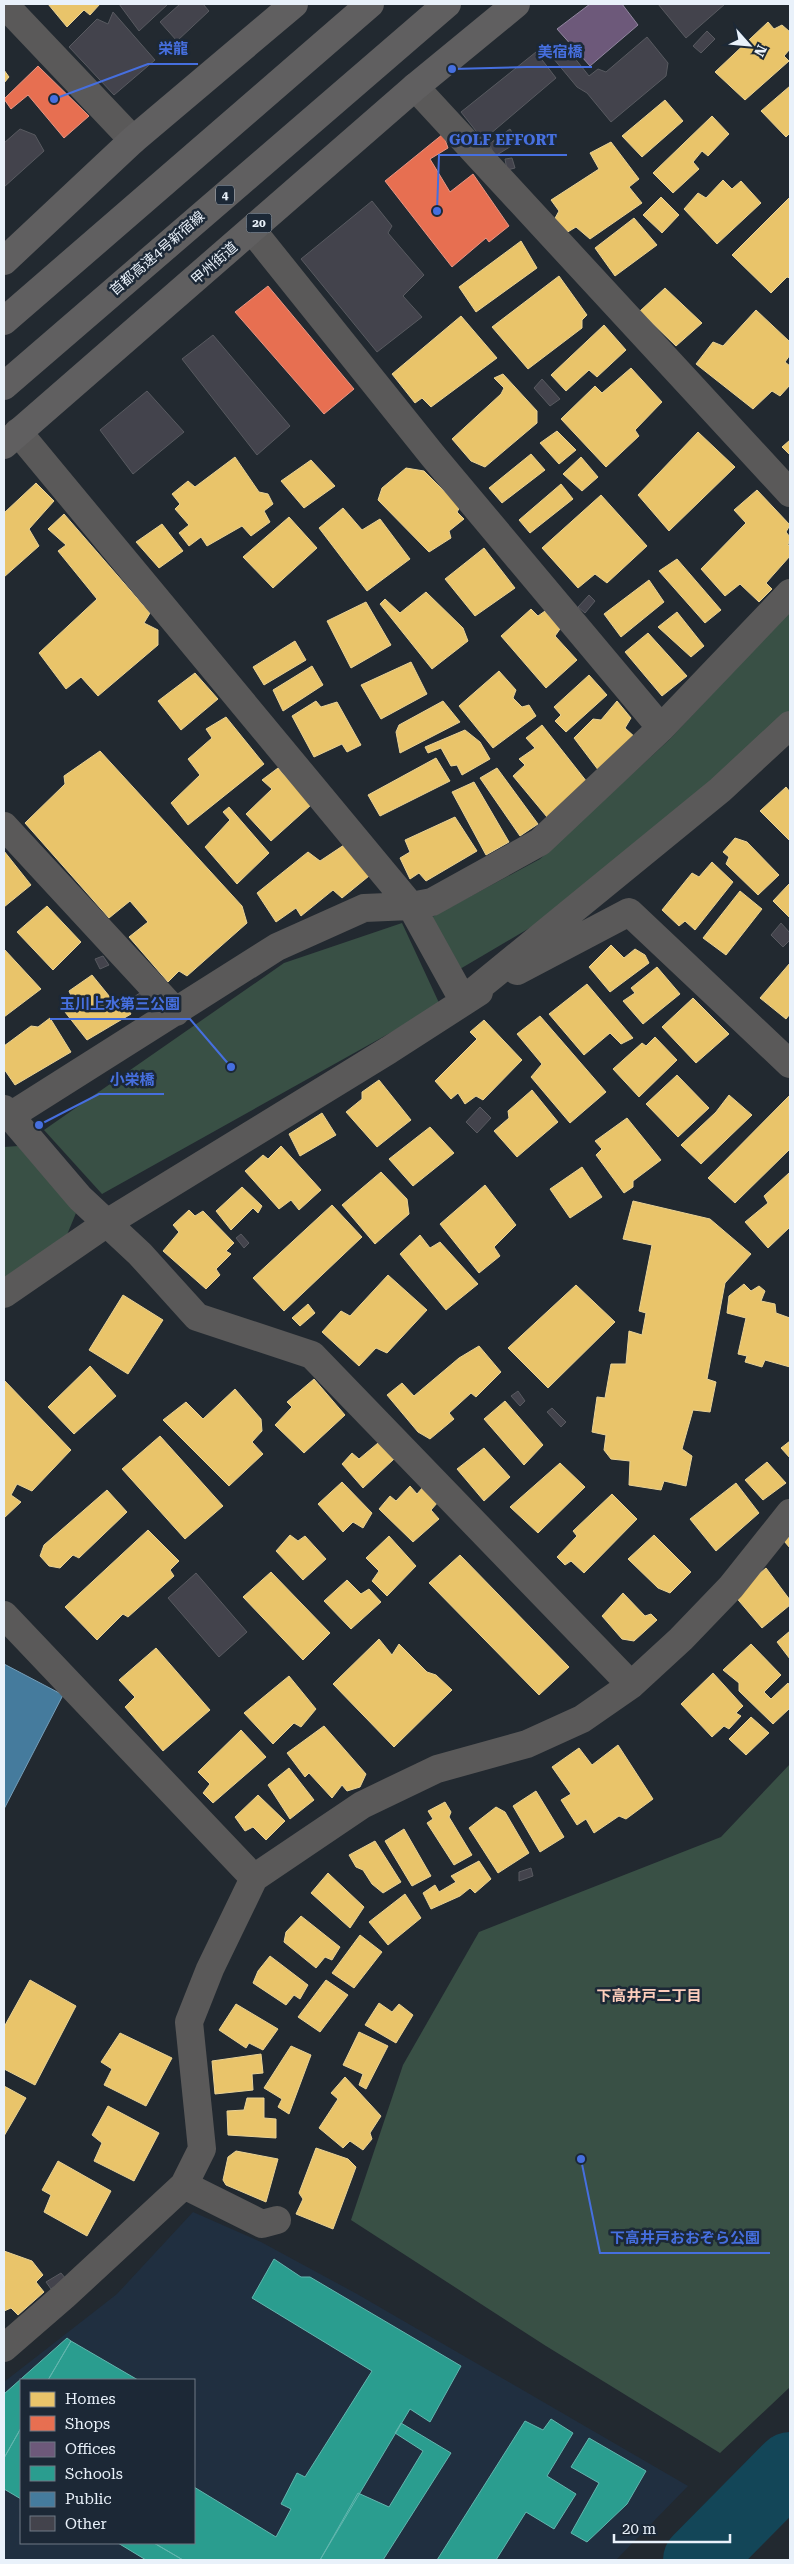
<svg xmlns="http://www.w3.org/2000/svg" width="794" height="2564" viewBox="0 0 794 2564" font-family="'Roboto Serif','Noto Sans JP',serif">
	<style>
		.built { fill: #202f40; fill-rule: evenodd }
		.green { fill: #395045 }
		.homes { fill: #e9c46a; stroke: #e9d295 }
		.shops { fill: #e76f51; stroke: #e89684 }
		.offices { fill: #6d597a; stroke: #9287a0 }
		.schools { fill: #2a9d8f; stroke: #63b6af }
		.public { fill: #457b9d; stroke: #769eb9 }
		.lines { fill: none; stroke-linecap: round; stroke-linejoin: round }
		.river { stroke: #134658; stroke-width: 70 }
		.building { fill: #43434c; stroke: #585a60 }
		.minor { stroke: #5a5959; stroke-width: 28 }
		.highway { stroke: #605f60; stroke-width: 28 }
		.labels { text-anchor: middle; stroke-width: 5; stroke-linejoin: round; paint-order: stroke }
		.shield { fill: #1c2836; stroke: #acb5bf; stroke-width: 1 }
		.shield-label { font-size: 12px; font-weight: bold; fill: #e9f1fa }
		.street-label { font-size: 14px; fill: #e9f1fa; stroke: #1c2836 }
		.neighbourhood-label { font-size: 15px; font-weight: bold; fill: #fecebc; stroke: #1c2836 }
		.leader { fill: none; stroke: #466fdf; stroke-width: 2 }
		.callout-dot { fill: #466fdf; stroke: #1c2836; stroke-width: 2 }
		.callout-label { font-size: 15px; text-anchor: middle; font-weight: bold; fill: #466fdf; stroke: #1c2836; stroke-width: 5; stroke-linejoin: round; paint-order: stroke }
	</style>
	<rect width="100%" height="100%" fill="#222930"/>
	<path class="built" d="M193 2212 261 2242 357 2294 688 2486 616 2560H4V2382L117 2294ZM21 2380H194V2543H21Z"/>
	<path class="green" d="M790 611V716L565 907 460 969 432 917 540 859 669 740Z
		M402 923 440 1005 102 1194 44 1130 284 963Z
		M18 1146 76 1213 64 1242 4 1283V1147Z
		M790 1764V2387L720 2453 546 2346 351 2220 403 2065 479 1932 721 1837Z"/>
	<path class="homes" d="M48 4H100L90 15 84 10 67 27Z
		M768 22 774 29 782 25 790 32V49L784 56 789 61 745 100 715 72Z
		M4 70 9 77 4 83Z
		M790 86V133L786 137 761 111Z
		M665 100 683 121 642 157 622 136Z
		M712 116 729 134 708 156 702 151 693 162 699 169 673 193 653 173Z
		M611 142 639 179 629 187 642 203 590 239 576 227 566 233 554 220 559 211 551 200 599 169 590 153Z
		M723 180 732 189 741 181 761 203 717 244 684 209 698 193 706 198Z
		M661 197 679 215 662 233 643 215Z
		M790 197V278L787 277 771 293 732 255Z
		M634 218 657 245 615 276 595 248Z
		M521 241 537 268 476 312 459 287Z
		M559 276 587 315 582 320V328L528 369 492 327Z
		M665 288 702 323 676 346 640 311Z
		M756 310 790 342V355L785 362 790 366V385L780 396 772 391 753 409 696 364 713 342 723 346Z
		M461 316 497 358 431 407 422 398 415 403 392 374Z
		M604 325 626 350 597 377 589 370 566 391 551 375Z
		M631 368 662 402 635 430 639 436 606 467 561 419 595 386 602 393Z
		M503 374 537 411V423L485 467 471 461 452 439 501 394 504 388 494 378Z
		M557 431 576 450 559 464 540 443Z
		M698 432 735 467 669 531 638 495Z
		M790 440V455L782 447Z
		M531 454 545 470 502 503 489 488Z
		M235 457 259 492 268 494 273 504 264 511 270 522 251 536 242 526 207 546 201 537 189 546 179 533 189 525 175 509 180 504 172 494 188 481 195 487Z
		M581 457 598 477 582 491 563 474Z
		M311 460 335 486 304 508 281 481Z
		M406 468 424 471 460 507 457 512 464 519 449 531 451 538 429 552 378 500 382 488Z
		M36 483 54 501 29 529 39 546 4 577V513Z
		M561 484 573 499 530 533 519 520Z
		M757 490 790 525 786 532 790 537 788 545 790 547V556L766 583 772 589 759 602 740 584 725 596 701 569 746 523 734 510Z
		M601 495 647 546 607 583 595 574 578 588 542 548Z
		M343 508 362 530 380 519 410 559 367 591 319 528Z
		M64 514 150 613 144 623 158 630V645L98 696 81 677 66 689 39 653 97 599 58 551 66 545 48 529Z
		M289 517 317 548 273 588 243 557Z
		M162 524 183 551 159 568 136 542Z
		M484 548 515 588 475 616 445 579Z
		M677 559 721 610 705 623 659 571Z
		M649 580 664 602 621 637 604 614Z
		M426 592 463 628 468 641 432 669 380 604 385 599 400 613Z
		M366 602 391 645 351 668 327 621Z
		M531 609 538 616 545 611 560 629 555 636 577 660 546 688 501 636Z
		M677 612 704 646 691 657 658 627Z
		M648 633 687 676 662 696 625 652Z
		M295 641 306 660 264 685 253 667Z
		M411 662 427 694 381 719 361 685Z
		M312 666 323 685 283 711 273 690Z
		M499 671 516 690 513 698 522 707 529 705 536 716 493 748 459 706Z
		M195 673 218 699 181 730 158 701Z
		M589 675 607 695 566 732 555 721 561 715 554 707Z
		M316 701 321 707 337 702 361 745 347 752 342 744 314 757 292 716Z
		M443 701 460 722 400 753 396 732 399 725Z
		M617 701 631 718 625 728 637 739 599 771 574 738 593 719 601 720Z
		M226 717 264 764 188 825 171 803 200 775 188 759 212 738 206 729Z
		M542 725 587 782 547 817 513 776 525 765 519 759 535 748 526 738Z
		M465 730 480 742 490 759 462 775 457 765 451 766 441 748 428 753 425 747Z
		M100 751 242 906 247 923 187 976 179 971 168 982 129 937 148 922 130 901 109 918 25 823 65 784 64 776Z
		M436 758 450 781 380 816 368 795Z
		M278 768 311 805 271 841 246 814 272 789 262 780Z
		M497 768 538 824 520 836 480 778Z
		M474 782 509 842 486 855 452 792Z
		M786 787 790 792V841L760 811Z
		M229 807 269 853 237 884 205 847 230 820 223 812Z
		M455 817 477 851 426 881 419 873 410 879 400 858 410 852 405 840Z
		M735 838 747 842 779 875 758 895 726 864 729 857 723 852Z
		M344 845 369 876 342 898 333 890 301 916 296 908 276 922 257 893 308 852 320 861Z
		M4 851 31 885 4 907Z
		M712 862 733 882 695 930 685 921 679 926 662 910 692 873 699 877Z
		M789 884 790 885V918L773 901Z
		M740 891 762 909 726 955 703 938Z
		M47 906 81 942 53 970 17 932Z
		M611 945 624 958 635 949 645 955 649 963 610 992 589 967Z
		M4 949 41 989 4 1017Z
		M790 963V1014L786 1019 760 998Z
		M657 967 680 994 643 1024 623 1001 635 993 631 988Z
		M92 975 114 1002 121 998 131 1014 87 1040 65 1012 75 1005 69 991Z
		M587 984 633 1038 621 1044 610 1033 584 1055 549 1014Z
		M693 998 729 1034 696 1063 662 1027Z
		M540 1016 606 1092 570 1123 531 1077 542 1064 517 1034Z
		M50 1018 71 1052 15 1085 4 1069V1046L31 1026 38 1027Z
		M484 1020 522 1060 483 1100 476 1096 465 1104 458 1093 451 1099 435 1081 477 1039 470 1032Z
		M655 1037 677 1060 639 1097 613 1069 642 1043 646 1046Z
		M677 1075 709 1108 678 1137 646 1104Z
		M379 1080 411 1120 377 1147 346 1112 362 1099V1092Z
		M532 1090 558 1122 517 1157 494 1131 509 1118 508 1111Z
		M729 1095 752 1115 701 1164 681 1145 716 1112Z
		M789 1096 790 1149 735 1203 708 1178Z
		M322 1113 336 1135 300 1156 289 1134Z
		M627 1118 661 1160 633 1181V1187L624 1193 596 1155 602 1149 595 1141Z
		M430 1127 454 1153 413 1186 389 1159Z
		M281 1146 321 1190 299 1210 291 1200 279 1209 245 1171 263 1155 268 1159Z
		M582 1167 602 1197 570 1218 550 1189Z
		M381 1172 407 1199 409 1214 375 1244 342 1205Z
		M789 1173 790 1227 768 1248 745 1222 768 1203 764 1196Z
		M485 1185 516 1225 494 1247 500 1256 479 1273 440 1224Z
		M242 1187 262 1206 258 1213 253 1208 231 1230 216 1211Z
		M633 1201 710 1219 751 1254 725 1283 707 1379 716 1382 710 1412 693 1410 682 1449 692 1456 686 1486 664 1481 661 1490 629 1485 630 1461 611 1459 604 1450 606 1435 592 1432 597 1397 605 1398 611 1364H626L629 1331 642 1335 646 1313 639 1311 652 1245 623 1239Z
		M332 1205 362 1237 284 1311 253 1278Z
		M189 1210 195 1216 203 1211 234 1243 226 1251 231 1254 216 1269 220 1275 206 1289 163 1251 179 1232 173 1225Z
		M420 1235 430 1248 440 1242 478 1284 446 1310 400 1254Z
		M388 1275 427 1310 387 1353 376 1348 359 1366 322 1332 341 1311 350 1316Z
		M744 1284 751 1291 759 1286 765 1291 761 1301 775 1304 776 1313 790 1318V1367L765 1360 762 1367 745 1362 747 1356 738 1354 746 1318 727 1313 729 1296Z
		M576 1285 615 1322 548 1388 508 1348Z
		M123 1295 163 1320 128 1374 89 1350Z
		M308 1304 315 1313 300 1326 292 1318Z
		M479 1346 501 1372 476 1397 471 1393 449 1413 454 1419 430 1439 418 1432 387 1395 402 1383 414 1396 459 1358Z
		M90 1366 116 1396 74 1434 48 1407Z
		M314 1379 345 1415 304 1453 275 1425 292 1407 287 1402Z
		M4 1380 71 1450 32 1491 17 1484 11 1495 21 1502 4 1518Z
		M235 1389 261 1419 262 1431 252 1442 263 1454 229 1486 163 1420 186 1402 203 1419Z
		M505 1401 543 1445 524 1465 484 1419Z
		M160 1436 223 1506 185 1539 122 1469Z
		M790 1441V1458L781 1448Z
		M378 1443 394 1459 363 1488 342 1464 352 1453 359 1459Z
		M484 1448 510 1477 484 1501 457 1469Z
		M767 1462 786 1483 763 1500 745 1480Z
		M560 1463 585 1487 538 1533 510 1507Z
		M342 1482 372 1513 363 1528 353 1522 343 1532 318 1504Z
		M736 1483 759 1513 716 1551 690 1519Z
		M410 1486 417 1494 423 1487 438 1502 431 1510 439 1519 413 1542 379 1509 390 1496 396 1501Z
		M107 1490 127 1512 79 1558 73 1555 60 1568 49 1566 40 1556 44 1545Z
		M612 1494 637 1519 584 1573 571 1561 565 1565 557 1557 577 1536 573 1531Z
		M148 1530 179 1561 170 1570 174 1576 128 1617 123 1614 97 1640 65 1607Z
		M290 1535 298 1541 305 1536 326 1559 303 1580 276 1551Z
		M654 1535 691 1572 670 1593 658 1588 628 1559Z
		M389 1536 416 1566 387 1596 372 1581 379 1571 366 1558Z
		M790 1536V1548L784 1541Z
		M460 1555 569 1667 539 1695 429 1583Z
		M766 1568 790 1600V1605L762 1628 734 1595Z
		M271 1572 330 1633 303 1660 243 1597Z
		M347 1580 361 1594 369 1589 381 1602 351 1629 324 1601Z
		M623 1593 645 1616 651 1614 657 1620 634 1641 622 1639 602 1616Z
		M790 1631V1659L777 1642Z
		M379 1639 392 1655 399 1644 427 1672 436 1675 452 1690 394 1747 333 1684Z
		M751 1644 781 1675 764 1692 771 1699 788 1683 790 1686V1708L773 1724 739 1691V1683L723 1670Z
		M156 1648 210 1710 163 1751 125 1707 135 1697 119 1680Z
		M713 1673 743 1706 736 1713 741 1716 729 1729 724 1726 712 1737 681 1704Z
		M289 1676 316 1709 301 1727 294 1723 273 1744 244 1713Z
		M751 1717 769 1733 746 1755 729 1739Z
		M324 1726 366 1774 360 1787 347 1791 342 1785 332 1798 309 1773 305 1777 287 1753Z
		M241 1730 266 1757 213 1803 203 1793 210 1784 198 1772Z
		M618 1745 653 1799 626 1819 619 1816 594 1833 586 1819 577 1825 561 1800 571 1794 552 1767 579 1748 592 1765Z
		M289 1768 314 1800 290 1819 268 1785Z
		M536 1791 564 1837 540 1852 513 1806Z
		M258 1795 285 1821 266 1840 253 1827 245 1831 235 1817Z
		M445 1802 451 1812 449 1817 472 1855 454 1865 427 1823 433 1819 428 1811Z
		M496 1807 505 1812 529 1853 498 1873 469 1828Z
		M404 1829 431 1876 412 1886 385 1841Z
		M375 1841 401 1882 383 1893 372 1884 363 1870 356 1867 349 1855Z
		M479 1861 491 1879 475 1893 470 1888 460 1896 431 1909 423 1893 435 1885 439 1892 456 1882 451 1876Z
		M328 1873 364 1907 350 1928 311 1893Z
		M405 1894 421 1918 388 1945 369 1922Z
		M301 1916 340 1947 332 1960 325 1957 316 1968 284 1942 286 1932Z
		M360 1935 382 1952 354 1988 332 1973Z
		M270 1956 308 1985 300 1999 294 1995 286 2005 253 1983 258 1971Z
		M30 1980 76 2006 35 2085 4 2069V2027Z
		M326 1980 348 1995 320 2032 298 2017Z
		M379 2003 392 2012 399 2004 413 2015 396 2043 365 2025Z
		M236 2004 278 2029 263 2050 249 2043 246 2048 219 2030Z
		M359 2032 388 2046 366 2089 359 2085 363 2074 343 2065Z
		M120 2033 172 2058 146 2106 104 2085 112 2069 101 2062Z
		M291 2046 311 2055 289 2114 278 2107 282 2099 264 2088Z
		M261 2054 263 2073 252 2074 253 2090 215 2094 212 2061Z
		M345 2077 381 2116 370 2133 372 2139 363 2150 350 2141 343 2148 319 2128 338 2099 331 2093Z
		M4 2086 26 2098 4 2136Z
		M247 2098H264V2118L276 2119V2138L228 2135 227 2111 244 2110Z
		M108 2106 159 2133 134 2181 94 2161 102 2143 92 2135Z
		M316 2148 348 2159 356 2167 333 2229 296 2214 303 2199 299 2193Z
		M236 2151 278 2159 266 2202 226 2185 223 2180 228 2157Z
		M58 2161 111 2191 87 2236 44 2212 51 2195 42 2190Z
		M4 2251 32 2261 43 2275 36 2282 44 2292 18 2315 11 2308 4 2311Z"/>
	<path class="shops" d="M38 66 89 116 64 138 28 95 11 109 4 99Z
		M443 134 448 148 430 159 450 192 473 174 509 226 489 242 486 238 452 267 385 181Z
		M268 286 354 389 324 414 235 312Z"/>
	<path class="offices" d="M590 4H622L638 25 590 66 557 29Z"/>
	<path class="schools" d="M274 2259 301 2277H310L461 2366 430 2422 410 2409 320 2560H183L154 2543H194V2487L276 2537 291 2509 281 2504 297 2473 305 2477 372 2371 252 2298Z
		M67 2338 71 2341 48 2380H21V2428L4 2458V2394Z
		M71 2341 138 2380H48Z
		M551 2419 573 2433 547 2476 576 2494 554 2529 526 2512 496 2560H437L525 2421 543 2430Z
		M401 2423 451 2453 383 2560H320L358 2493 389 2507 423 2451 395 2433Z
		M21 2428V2499L4 2489V2458Z
		M589 2438 646 2471 627 2504 587 2542 571 2533 599 2483 571 2467Z
		M118 2543H154L183 2560H146Z"/>
	<path class="public" d="M4 1664 63 1695 4 1809Z"/>
	<g class="lines">
		<path class="river" d="M698 2560 790 2467"/>
	</g>
	<path class="building" d="M119 4H168L139 31Z
		M180 4H203L209 11 177 41 160 22Z
		M658 4H725L686 38Z
		M113 12 155 60 114 95 69 47 97 19 108 24Z
		M707 31 715 39 701 53 693 46Z
		M647 37 668 63 666 76 611 122 587 93 577 87 553 58 566 47 589 76 598 69 606 72Z
		M536 52 556 78 483 140 461 112Z
		M20 129 35 135 44 151 4 187V143Z
		M510 129 518 142 495 156 489 144Z
		M512 158 515 168 507 170 505 159Z
		M372 201 392 226 388 233 424 275 403 296 422 317 377 352 301 259Z
		M213 335 290 426 257 455 182 359Z
		M542 379 560 399 550 406 534 388Z
		M147 391 184 432 133 474 100 430Z
		M589 595 595 601 585 613 578 607Z
		M781 923 790 933V940L783 947 771 935Z
		M103 956 109 965 100 969 95 959Z
		M140 993 147 1004 137 1011 129 1000Z
		M480 1107 491 1118 477 1133 466 1122Z
		M241 1234 249 1243 244 1248 236 1238Z
		M518 1391 525 1401 520 1406 511 1396Z
		M552 1408 566 1422 561 1427 547 1412Z
		M196 1573 247 1632 219 1657 168 1598Z
		M531 1868 533 1876 519 1881V1872Z
		M61 2273 66 2279 51 2289 46 2282Z"/>
	<g class="lines">
		<path class="minor" d="M4 4 133 140
			M415 87 790 493
			M252 230 433 456 661 728
			M18 432 411 906 463 1000 720 790 790 725
			M4 826 176 1012
			M517 971 629 912 790 1064
			M4 1109 80 1198 140 1254 197 1317 312 1355 631 1685
			M10 1116 277 947 364 908 411 906 432 902 540 842 661 728 790 593
			M4 1294 107 1223 389 1050 479 992
			M4 1615 254 1878
			M184 2185 262 2224 277 2220
			M4 2348 64 2296 184 2185 202 2149 189 2022 210 1969 254 1878 362 1805 437 1769 527 1744 582 1719 631 1685 681 1639 731 1587 790 1513"/>
		<path class="highway" d="M4 261 133 140 294 4
			M4 321 370 4
			M4 386 447 4
			M4 445 415 87 516 4"/>
	</g>
	<g class="labels">
		<g class="shield">
			<rect x="216" y="185.5" width="18" height="19" rx="4"/>
			<rect x="246.5" y="213.5" width="25" height="19" rx="4"/>
		</g>
		<g class="shield-label">
			<text x="225" y="199">4</text>
			<text x="259" y="227">20</text>
		</g>
		<g class="street-label">
			<text transform="translate(157 253) rotate(-41)" y="5">首都高速4号新宿線</text>
			<text transform="translate(214 263) rotate(-41)" y="5">甲州街道</text>
		</g>
		<g class="neighbourhood-label">
			<text x="649" y="2001">下高井戸二丁目</text>
		</g>
	</g>
	<path class="leader" d="M54 99L148 64H198M452 69L527 67H592M437 211L439 155H567M231 1067L190 1019H50M39 1125L99 1094H164M581 2159L600 2253H770"/>
	<g class="callout-dot">
		<circle cx="54" cy="99" r="5"/>
		<circle cx="452" cy="69" r="5"/>
		<circle cx="437" cy="211" r="5"/>
		<circle cx="231" cy="1067" r="5"/>
		<circle cx="39" cy="1125" r="5"/>
		<circle cx="581" cy="2159" r="5"/>
	</g>
	<g class="callout-label">
		<text x="173" y="54">栄龍</text>
		<text x="560" y="57">美宿橋</text>
		<text x="503" y="145">GOLF EFFORT</text>
		<text x="120" y="1009">玉川上水第三公園</text>
		<text x="132" y="1085">小栄橋</text>
		<text x="685" y="2243">下高井戸おおぞら公園</text>
	</g>
	<rect width="794" height="2564" fill="none" stroke="#e9f1fa" stroke-width="10"/>
	<rect x="20" y="2379" width="175" height="165" fill="#1c2836" stroke="#6e7884"/>
	<rect x="30" y="2392" width="25" height="15" fill="#e9c46a" stroke="#6e7884"/>
	<text x="65" y="2404" font-size="15" fill="#e9f1fa">Homes</text>
	<rect x="30" y="2416" width="25" height="15" fill="#e76f51" stroke="#6e7884"/>
	<text x="65" y="2429" font-size="15" fill="#e9f1fa">Shops</text>
	<rect x="30" y="2442" width="25" height="15" fill="#6d597a" stroke="#6e7884"/>
	<text x="65" y="2454" font-size="15" fill="#e9f1fa">Offices</text>
	<rect x="30" y="2466" width="25" height="15" fill="#2a9d8f" stroke="#6e7884"/>
	<text x="65" y="2479" font-size="15" fill="#e9f1fa">Schools</text>
	<rect x="30" y="2492" width="25" height="15" fill="#457b9d" stroke="#6e7884"/>
	<text x="65" y="2504" font-size="15" fill="#e9f1fa">Public</text>
	<rect x="30" y="2516" width="25" height="15" fill="#43434c" stroke="#6e7884"/>
	<text x="65" y="2529" font-size="15" fill="#e9f1fa">Other</text>
	<g transform="translate(749 45) rotate(117)" stroke="#1c2836" stroke-width="4" paint-order="stroke">
	<path d="M0-4L9 19L0 12L-9 19Z" fill="#e9f1fa"/>
	<text y="-8" font-size="14" font-weight="bold" text-anchor="middle" fill="#e9f1fa">N</text>
	</g>
	<path d="M614 2534v8h116v-8" fill="none" stroke="#e9f1fa" stroke-width="2.5"/>
	<text x="622" y="2534" font-size="15" fill="#e9f1fa" stroke="#1c2836" stroke-width="4" paint-order="stroke">20 m</text>
</svg>
